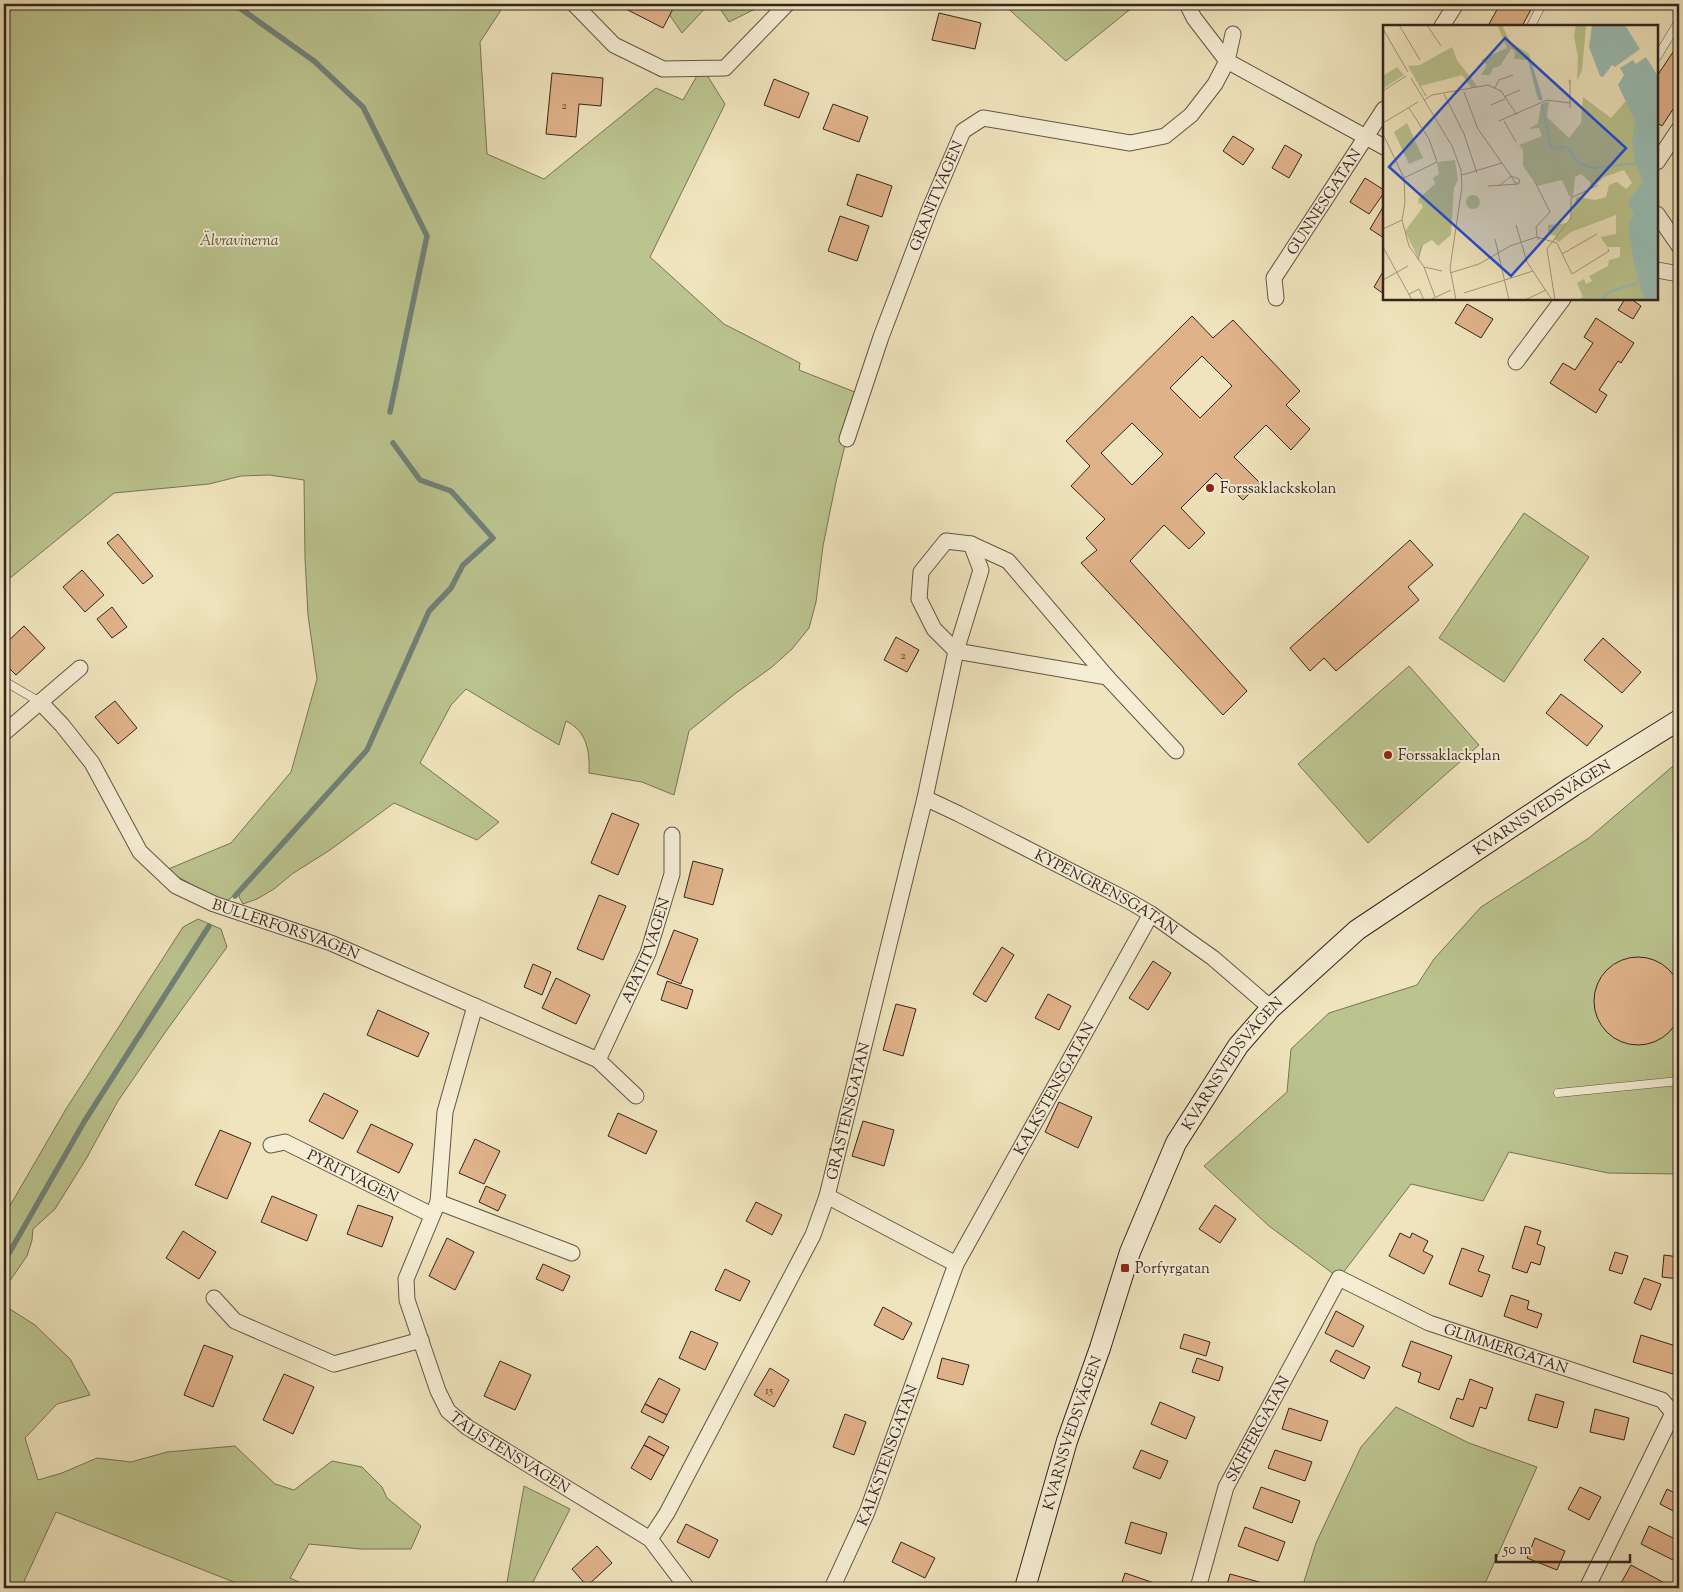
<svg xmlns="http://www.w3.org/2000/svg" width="1683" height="1592" viewBox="0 0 1683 1592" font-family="'Sorts Mill Goudy',serif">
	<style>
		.green { fill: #bbc48f; stroke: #777457 }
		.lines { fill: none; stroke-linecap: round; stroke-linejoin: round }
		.stream { stroke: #718179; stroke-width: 5.5 }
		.building { fill: #e0b28a; stroke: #33251f; fill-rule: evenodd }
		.lane-casing { stroke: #625546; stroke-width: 9 }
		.street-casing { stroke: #625546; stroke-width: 17 }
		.secondary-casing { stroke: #33251f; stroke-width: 22 }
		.lane { stroke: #f5edd4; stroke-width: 8 }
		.street { stroke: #f5edd4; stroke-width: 15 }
		.secondary { stroke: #f5edd4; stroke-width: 20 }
		.poi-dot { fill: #8f2418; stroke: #f5edd4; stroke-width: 2 }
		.labels { text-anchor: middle; stroke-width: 4; stroke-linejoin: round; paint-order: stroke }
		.number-label { font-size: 12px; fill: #5e483a }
		.street-label { font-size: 15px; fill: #33251f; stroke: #f5edd4 }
		.park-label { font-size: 15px; font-style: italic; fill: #554d3b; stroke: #f5edd4 }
		.poi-label { font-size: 15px; fill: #33251f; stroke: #f5edd4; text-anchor: start }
		.inset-river { fill: none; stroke: #9abeb5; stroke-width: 2.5 }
		.inset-road { fill: none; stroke: #a4987e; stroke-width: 1 }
		.view { fill: #1d4ed8; fill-opacity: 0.15; stroke: #1d4ed8; stroke-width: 2.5 }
		.inset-edge { fill: none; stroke: #33251f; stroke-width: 2.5 }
	</style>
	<rect width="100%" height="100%" fill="#efe4bd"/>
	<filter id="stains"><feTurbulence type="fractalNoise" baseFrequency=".004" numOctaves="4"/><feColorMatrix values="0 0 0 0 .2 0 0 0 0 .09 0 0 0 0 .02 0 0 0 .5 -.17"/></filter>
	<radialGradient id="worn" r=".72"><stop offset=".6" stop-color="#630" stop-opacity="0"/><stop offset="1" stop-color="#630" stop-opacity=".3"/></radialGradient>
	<path class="green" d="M4 4H505L480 42 487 154 544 179 656 88 683 100 702 67 725 104 650 257 724 324 800 363 799 370 860 394 848 433 836 482 823 546 816 602 809 628 792 649 772 667 736 693 689 731 674 795 642 782 589 773C590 752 587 731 566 721L559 745 466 689 451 705 420 763 499 822 477 840 394 803 330 850 292 874 274 889 257 899 243 904 239 897 240 891 224 903 166 870 231 843 291 772 317 679 308 615 305 558 304 480 269 475 241 476 209 484 114 493 4 583Z
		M662 4H709L682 33Z
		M717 4H765L729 22Z
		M1003 4H1131L1133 7 1066 61Z
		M1524 513 1589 557 1504 682 1439 638Z
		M1409 666 1479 745 1368 843 1298 764Z
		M1679 761V1174L1608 1173 1509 1152 1483 1201 1411 1184 1339 1278 1269 1226 1204 1166 1287 1092 1291 1049 1329 1013 1417 985 1434 959 1481 907 1589 838Z
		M198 919 221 929 227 947 164 1034 118 1101 86 1159 55 1209 33 1229 32 1240 27 1256 5 1288V1306L35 1325 70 1359 90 1395 57 1404 25 1438 38 1480 62 1473 97 1458 131 1462 167 1452 235 1446 275 1484 294 1490 332 1461 362 1467 382 1487 387 1498 421 1526 411 1549H360L309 1544 290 1578 313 1588H249L56 1512 21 1588H4V1220L8 1209 66 1109 183 927Z
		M1396 1407 1469 1443 1537 1467 1483 1588H1302L1316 1543 1361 1447Z
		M524 1486 570 1509 533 1582 534 1588H506Z"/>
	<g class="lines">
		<path class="stream" d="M234 4 314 61 363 107 427 236 390 412
			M235 896 367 750 429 611 451 588 463 565 493 538 451 491 420 480 393 443
			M4 1262 84 1122 209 926"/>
	</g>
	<path class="building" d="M626 4H667L674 7 663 28 624 8Z
		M1500 4H1534L1522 26H1488Z
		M939 13 981 23 975 49 932 40Z
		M1679 43V100L1662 126 1657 123V76Z
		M552 73 603 78 601 106 579 104 576 137 546 134Z
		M774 79 809 93 799 118 764 105Z
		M833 104 868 117 859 142 823 129Z
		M1233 136 1254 149 1243 165 1223 151Z
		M1285 145 1302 155 1289 178 1272 168Z
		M857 174 892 186 882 217 847 205Z
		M1365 178 1384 190V193L1369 214 1350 202Z
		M1383 207 1384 208V238L1370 229Z
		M840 216 869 226 857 261 828 251Z
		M1384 270V294L1374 287Z
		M1625 299H1631L1641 306 1633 319 1618 310Z
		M1467 304 1493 319 1481 338 1455 323Z
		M1192 316 1213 338 1233 320 1300 391 1286 405 1310 429 1291 450 1266 425 1234 457 1260 483 1243 500 1216 473 1181 508 1205 533 1189 549 1164 525 1130 561 1247 691 1223 715 1081 563 1097 550 1086 538 1105 519 1071 486 1090 466 1066 441ZM1202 356 1232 386 1200 418 1170 388ZM1132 423 1163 454 1132 485 1101 453Z
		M1596 318 1634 343 1621 363 1618 361 1599 390 1607 395 1596 413 1550 383 1563 363 1575 370 1593 343 1584 337Z
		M118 534 153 576 143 584 107 543Z
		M1410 540 1433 565 1408 587 1419 600 1336 671 1324 658 1310 671 1290 648Z
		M82 570 104 595 85 612 63 587Z
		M112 607 127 627 112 638 97 619Z
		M24 626 45 648 16 675 4 663V645Z
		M896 637 919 650 907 672 884 660Z
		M1603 638 1641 672 1622 693 1584 660Z
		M1561 694 1603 726 1587 746 1546 713Z
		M115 701 137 728 118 744 95 717Z
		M612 813 639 824 618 875 591 863Z
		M693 861 723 869 713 905 684 897Z
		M599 895 626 906 603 960 577 949Z
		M674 930 698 939 681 984 657 974Z
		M1002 947 1014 955 986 1002 973 994Z
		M1594 1001a44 44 0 1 1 88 0a44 44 0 1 1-88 0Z
		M1153 961 1171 973 1148 1010 1129 998Z
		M533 964 551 972 542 995 524 987Z
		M556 978 590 995 576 1024 542 1008Z
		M667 981 693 990 687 1009 661 1000Z
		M1048 994 1071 1006 1059 1030 1035 1018Z
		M896 1004 916 1009 903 1056 883 1050Z
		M378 1010 429 1033 418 1057 367 1035Z
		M324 1093 358 1111 343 1139 309 1121Z
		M1059 1102 1092 1117 1078 1148 1045 1132Z
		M618 1113 657 1131 646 1154 608 1136Z
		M863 1121 894 1130 884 1166 852 1156Z
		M371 1124 413 1144 399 1173 357 1152Z
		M220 1130 251 1143 227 1199 195 1185Z
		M475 1139 500 1151 484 1184 459 1173Z
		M486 1186 506 1195 498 1211 479 1202Z
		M272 1196 317 1215 307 1241 261 1222Z
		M756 1202 782 1215 772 1235 746 1221Z
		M358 1205 393 1217 382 1247 347 1234Z
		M1215 1205 1236 1219 1220 1243 1199 1229Z
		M1525 1226 1541 1231 1537 1244 1545 1247 1540 1265 1531 1262 1527 1273 1512 1268Z
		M183 1231 216 1252 199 1279 166 1258Z
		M1400 1233 1410 1238 1412 1233 1428 1241 1423 1251 1433 1256 1424 1274 1389 1256Z
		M447 1238 474 1252 455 1290 429 1276Z
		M1462 1248 1484 1256 1478 1271 1490 1275 1482 1297 1449 1284Z
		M1615 1252 1628 1256 1622 1274 1609 1270Z
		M1664 1255 1679 1257V1279L1662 1277Z
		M543 1264 570 1276 563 1291 536 1279Z
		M725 1269 750 1281 740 1301 715 1290Z
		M1644 1278 1661 1284 1651 1310 1634 1303Z
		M1511 1295 1529 1301 1527 1309 1542 1314 1537 1328 1504 1316Z
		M883 1307 912 1323 903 1340 874 1325Z
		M1336 1311 1364 1326 1353 1347 1325 1333Z
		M691 1331 718 1343 705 1370 679 1358Z
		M1184 1334 1210 1342 1206 1356 1180 1348Z
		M1641 1335 1679 1347V1352L1673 1374 1633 1362Z
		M1411 1341 1452 1356 1439 1390 1418 1382 1421 1373 1402 1366Z
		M204 1345 233 1356 213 1407 184 1395Z
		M1336 1350 1370 1367 1364 1379 1330 1361Z
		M942 1358 969 1365 963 1385 937 1378Z
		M1197 1358 1223 1367 1219 1381 1192 1372Z
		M500 1361 531 1375 515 1410 484 1396Z
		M770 1368 789 1380 774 1407 754 1395Z
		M284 1374 314 1387 293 1434 263 1420Z
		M659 1378 680 1389 667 1415 645 1404Z
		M1470 1379 1493 1388 1486 1409 1480 1407 1473 1427 1450 1418 1457 1398 1463 1400Z
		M1536 1394 1564 1402 1557 1428 1528 1420Z
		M1160 1402 1195 1417 1186 1439 1151 1424Z
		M645 1404 667 1415 663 1423 641 1412Z
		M1289 1408 1328 1421 1321 1441 1282 1429Z
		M1595 1409 1629 1418 1624 1440 1590 1432Z
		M845 1414 866 1422 854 1455 833 1447Z
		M649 1436 669 1447 664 1456 644 1445Z
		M644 1445 664 1456 651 1480 631 1468Z
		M1141 1450 1168 1461 1160 1479 1133 1468Z
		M1275 1450 1312 1462 1305 1481 1268 1468Z
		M1261 1487 1300 1501 1292 1523 1253 1508Z
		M1580 1487 1601 1497 1589 1520 1568 1509Z
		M1667 1489 1679 1495V1514L1660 1504Z
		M1131 1522 1167 1533 1161 1554 1125 1543Z
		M686 1524 718 1540 709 1558 677 1542Z
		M1649 1526 1679 1541V1563L1641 1544Z
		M1245 1527 1285 1542 1278 1561 1238 1546Z
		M1535 1538 1565 1551 1557 1570 1527 1558Z
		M901 1542 935 1558 925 1578 892 1562Z
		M597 1546 612 1563 587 1586 572 1569Z
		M1631 1565 1674 1588H1631L1621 1583Z
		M1125 1573 1160 1585 1159 1588H1120Z
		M1230 1574 1270 1585 1269 1588H1226Z"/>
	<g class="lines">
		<defs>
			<path id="lane" d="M1531 26 1542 4
				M1657 57 1679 21
				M4 681 40 702
				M1558 1093 1679 1081"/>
			<g id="street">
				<path d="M574 4 614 45 663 69 725 68 787 4"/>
				<path d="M1442 26 1456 4"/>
				<path d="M1233 34 1227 61 1384 147"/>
				<path d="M1657 162 1679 129"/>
				<path d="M1657 214 1679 246"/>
				<path d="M1657 270 1679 274"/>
				<path id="s1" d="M1276 298 1274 278 1384 109"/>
				<path d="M1516 362 1563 299"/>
				<path id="s2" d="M847 439 881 337 930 208 963 131 983 118 1130 143 1165 136 1191 115 1215 84 1227 61 1194 18 1187 4"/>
				<path d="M971 544 1008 561 1107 677 1176 751"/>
				<path id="s3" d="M40 702 62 725 92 763 140 852 176 886 214 904 331 943 598 1060 636 1096"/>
				<path d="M4 733 80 668"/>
				<path id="s4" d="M925 798 959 814 1129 901 1151 914 1213 958 1271 1008"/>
				<path id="s5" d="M475 1006 445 1112 438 1202 406 1279 407 1300 438 1391 448 1411 467 1427 650 1539 687 1588"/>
				<path id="s6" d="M598 1060 648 953 672 874V835"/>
				<path id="s7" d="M271 1145 285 1142 432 1215"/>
				<path d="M827 1196 956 1264"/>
				<path d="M438 1202 572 1253"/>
				<path d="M214 1298 235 1321 334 1364 421 1340"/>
				<path id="s8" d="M650 1539 667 1513 813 1235 827 1196 925 798 956 651 981 570 971 544 946 541 921 572 919 599 934 629 956 651 1107 677"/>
				<path id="s9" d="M832 1588 867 1512 956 1264 1151 914"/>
				<path id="s10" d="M1198 1588 1226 1487 1339 1278 1429 1323 1662 1400 1673 1413"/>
				<path d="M1587 1588 1673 1413 1679 1406"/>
			</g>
			<g id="secondary">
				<path id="s11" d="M1025 1588 1067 1441 1100 1348 1130 1252 1176 1143 1238 1046 1271 1008 1357 930 1573 786 1679 720"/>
			</g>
		</defs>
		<use href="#lane" class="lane-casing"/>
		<use href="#street" class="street-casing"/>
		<use href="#secondary" class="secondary-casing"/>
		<use href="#lane" class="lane"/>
		<use href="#street" class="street"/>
		<use href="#secondary" class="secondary"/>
	</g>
	<g class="poi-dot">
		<circle cx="1210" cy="488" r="5"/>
		<circle cx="1388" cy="755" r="5"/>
		<rect x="1120" y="1263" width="10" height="10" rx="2.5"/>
	</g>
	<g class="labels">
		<g class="number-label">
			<text x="564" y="109">2</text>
			<text x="903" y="659">2</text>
			<text x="769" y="1394">15</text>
		</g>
		<g class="street-label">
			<text dy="5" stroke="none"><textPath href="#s2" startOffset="259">GRANITVÄGEN</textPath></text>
			<text dy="5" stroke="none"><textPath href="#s1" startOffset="111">GUNNESGATAN</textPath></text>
			<text dy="5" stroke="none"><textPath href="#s11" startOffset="974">KVARNSVEDSVÄGEN</textPath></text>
			<text dy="5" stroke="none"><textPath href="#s4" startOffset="204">KYPENGRENSGATAN</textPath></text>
			<text dy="5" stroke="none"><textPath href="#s3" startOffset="349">BULLERFORSVÄGEN</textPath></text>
			<text dy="5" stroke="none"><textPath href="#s6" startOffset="120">APATITVÄGEN</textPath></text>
			<text dy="5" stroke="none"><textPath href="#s11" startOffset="568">KVARNSVEDSVÄGEN</textPath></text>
			<text dy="5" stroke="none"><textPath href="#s9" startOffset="548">KALKSTENSGATAN</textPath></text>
			<text dy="5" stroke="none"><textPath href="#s8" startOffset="474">GRÅSTENSGATAN</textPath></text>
			<text dy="5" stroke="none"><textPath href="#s7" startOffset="90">PYRITVÄGEN</textPath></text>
			<text dy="5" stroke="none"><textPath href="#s10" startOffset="524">GLIMMERGATAN</textPath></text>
			<text dy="5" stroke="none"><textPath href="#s10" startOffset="171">SKIFFERGATAN</textPath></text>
			<text dy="5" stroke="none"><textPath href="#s11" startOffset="162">KVARNSVEDSVÄGEN</textPath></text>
			<text dy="5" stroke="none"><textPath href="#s5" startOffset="498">TÄLJSTENSVÄGEN</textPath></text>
			<text dy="5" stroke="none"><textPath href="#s9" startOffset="144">KALKSTENSGATAN</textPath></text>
		</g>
		<g class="park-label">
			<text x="239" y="245">Älvravinerna</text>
		</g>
		<g class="poi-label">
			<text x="1220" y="493">Forssaklackskolan</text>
			<text x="1398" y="760">Forssaklackplan</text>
			<text x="1135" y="1273">Porfyrgatan</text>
		</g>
	</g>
	<g transform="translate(1383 25)">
		<rect width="275" height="275" fill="#efe4bd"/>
		<path d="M114 0H119L127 17 146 29 160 75H155L145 35 131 34 132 26 128 24 117 41 110 43 107 50H98L104 40 98 35 124 23ZM193 0 203 1 199 45 194 56 195 32 191 11ZM69 22 74 35 94 61 89 63 79 50 38 61 44 71H42L25 41 37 40ZM14 42 21 50 0 64V51ZM200 72 228 93 243 76 253 91 255 144 260 157 248 181 252 190 250 228 261 275H194L200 272 194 258 201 254 203 259 209 256 206 251 225 241 226 235 237 232V222H224L218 212 233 209V190L188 207 176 217 171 214 173 211 165 209V200L185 198 194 172 212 175 223 172 226 160 234 157 243 164 249 158 241 145 221 152 209 163 207 157 198 149 192 152 190 172 186 171 179 155 154 161 140 141V125L136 120 159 111 156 103 146 104 155 98 158 79 166 76 164 92 186 113 198 98ZM24 98 40 133 26 139 11 107ZM72 135 75 155 71 163 68 210 55 221 49 215 40 220 35 233 22 206 40 182 38 178 35 179 36 173 52 159 50 153 56 149 54 137ZM83 177a7 7 0 1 1 14 0a7 7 0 1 1-14 0Z" fill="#bbc48f"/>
		<path d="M209 0H242L257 24 232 42 229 40 220 52 217 51 206 22ZM263 32 275 51V275H261L251 239 245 199 251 190 245 177 260 157 252 138 249 118 252 96 235 60 241 50 237 43 250 35 253 39Z" fill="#9abeb5"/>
		<path class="inset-river" d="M145 31 158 75M159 79 168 123 183 122M185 124 196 139 210 143 253 138M218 275 228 266 255 258"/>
		<path class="inset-road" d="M16 0 37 35M44 0 58 21M0 4 25 47M28 53 69 121 78 145 79 162 67 243 73 275M112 63 116 55 130 50M0 66 23 51M81 67 95 104 128 151 132 158H137L136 154 128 151 116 161M61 69 81 109 94 148M121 72 137 65M41 75 49 70 105 60 118 66 134 90M108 80 122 74M187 83V55H186L187 59M116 96 164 75 187 78M121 96 133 117M0 98 35 77M0 109 21 153 22 178 19 195 26 221 41 242 59 246M79 150 119 138M21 153 54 137 46 114 26 83M152 157 167 187 153 202 154 212 174 218 189 249 226 226 225 224M105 161 135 159M133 200 144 237 169 275M0 204 19 195M112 214 126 275M0 222 29 275M179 229 214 209M35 235 39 220M41 242 52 272M67 248 96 239 127 221 154 212 156 215M0 255 25 241M81 268 150 246M26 269 36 264 41 275M47 275 68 265M142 275 163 265M172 275 164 224 188 193V173L215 160"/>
		<path class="view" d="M122 13 243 123 128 251 6 142Z"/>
		<rect width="275" height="275" class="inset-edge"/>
	</g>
	<rect width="1683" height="1592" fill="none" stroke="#efe4bd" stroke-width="20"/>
	<rect x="5" y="5" width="1673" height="1582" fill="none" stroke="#33251f" stroke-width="2.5"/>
	<rect x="10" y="10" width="1663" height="1572" fill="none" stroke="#33251f"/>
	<path d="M1496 1554v8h134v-8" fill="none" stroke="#33251f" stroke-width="2.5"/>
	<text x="1503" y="1554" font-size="15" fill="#33251f" stroke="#f5edd4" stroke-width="4" paint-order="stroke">50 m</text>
	<rect width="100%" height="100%" filter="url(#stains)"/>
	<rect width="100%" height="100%" fill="url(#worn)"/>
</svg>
